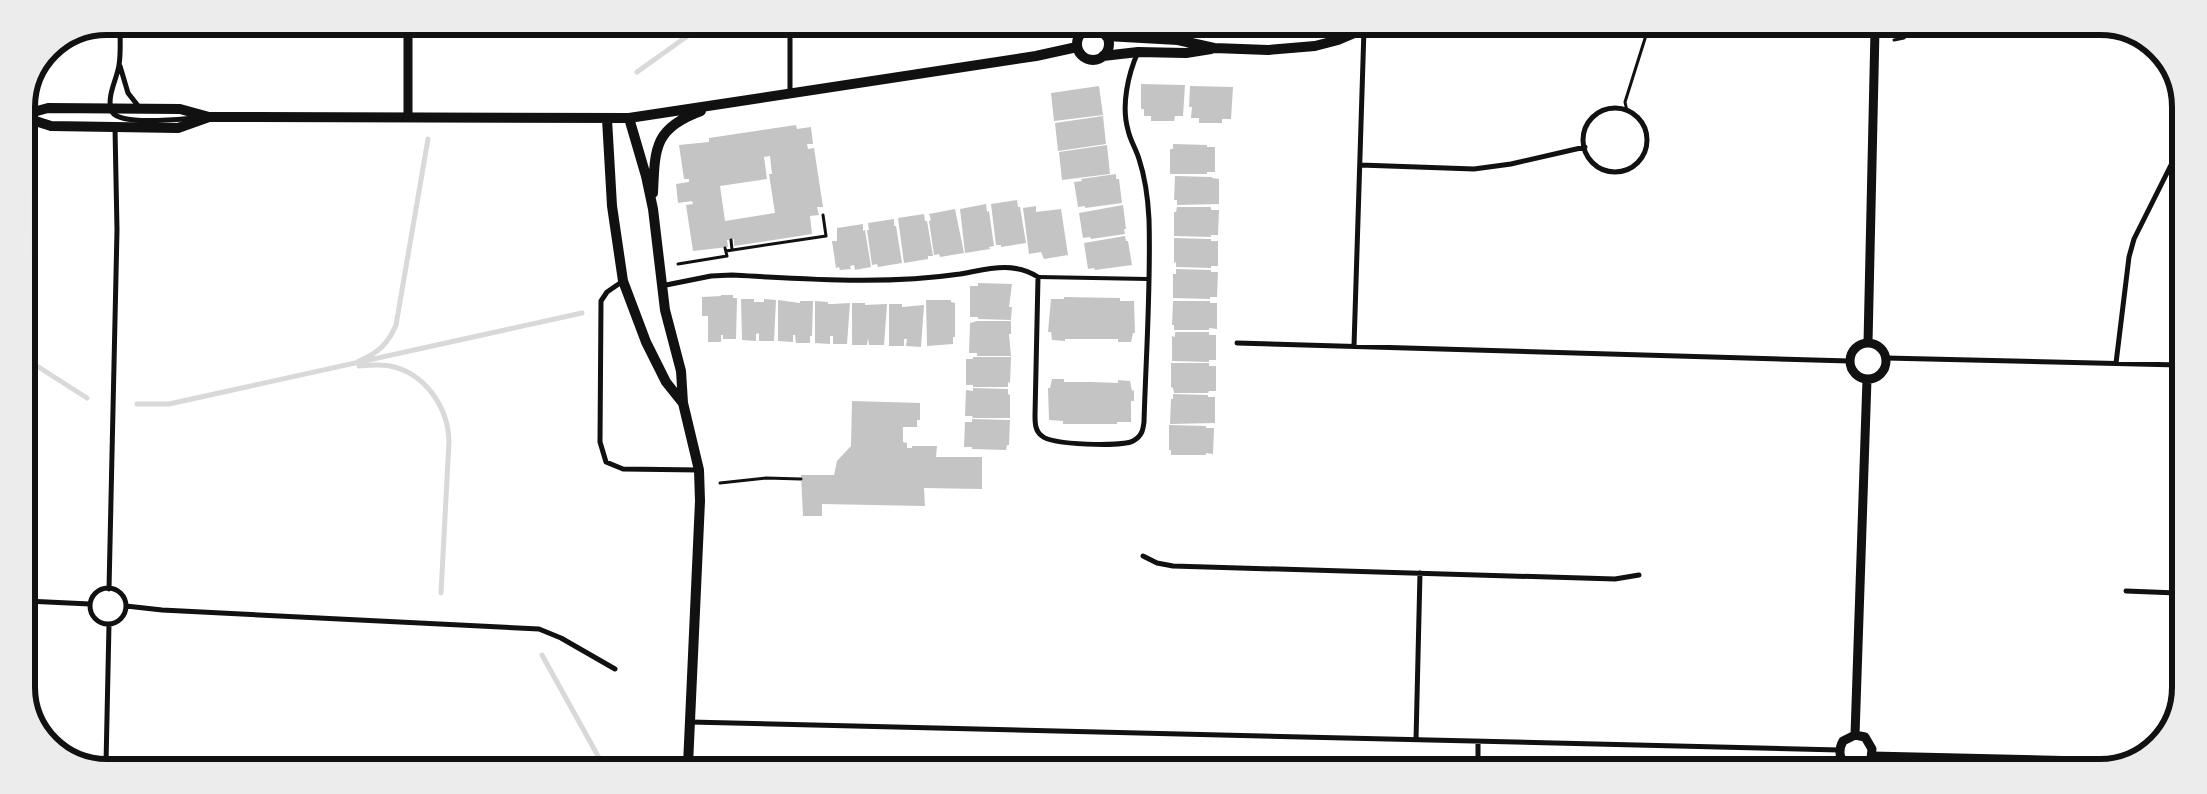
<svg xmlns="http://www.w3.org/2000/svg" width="2207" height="794" viewBox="0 0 2207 794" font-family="'DM Sans',sans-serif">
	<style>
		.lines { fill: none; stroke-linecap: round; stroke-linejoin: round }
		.stream { stroke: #d9d9d9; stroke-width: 5 }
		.building { fill: #c4c4c4; fill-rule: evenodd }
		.path { stroke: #111; stroke-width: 3 }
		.service { stroke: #111; stroke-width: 4 }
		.minor { stroke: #111; stroke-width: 5 }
		.tertiary { stroke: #111; stroke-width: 9 }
		.secondary { stroke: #111; stroke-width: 10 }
		.rim { fill: none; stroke: #111; stroke-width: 6 }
	</style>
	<rect width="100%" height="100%" fill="#fff"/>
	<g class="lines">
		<path class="stream" d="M637 72 700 27
			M26 359 87 398
			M359 361C378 353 388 344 396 325L428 139
			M359 366C369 365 380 364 390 366 425 373 448 407 449 441L441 593
			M137 404H169L582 313
			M542 655 603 765"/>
	</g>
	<path class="building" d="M443 27H468V31H443Z
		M1141 84 1185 85 1183 116H1175L1174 121H1151V116H1144V109H1141Z
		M1099 86 1103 115 1054 121 1051 93Z
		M1190 86 1233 87 1231 119H1222V123H1199V118H1191L1192 107H1189Z
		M1103 116 1106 144 1058 151 1055 123Z
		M796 125 797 129 811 127 813 144H807L808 149 814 148 823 207H817L819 215 810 216 812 234 734 246V239L731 240H727L728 247 693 251 686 205 693 204 692 201 678 203 676 184 689 182V179H684L679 145 709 142V138ZM770 156 772 174H769L775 213 725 221 720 186 767 179 764 157Z
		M1173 144 1207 145V147H1215V172H1207V174H1170V149H1173Z
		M1107 145 1110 174 1062 180 1059 152Z
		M1116 174V179H1119L1122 203 1085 208V206L1078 207 1074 182 1082 181 1081 179Z
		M1175 176 1212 177V178L1219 179V204L1177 205V200H1174Z
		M1017 200 1018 207H1020L1026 243 1001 247V245H996L991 204Z
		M986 204 987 212 989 211 994 246 989 247 990 249 965 253 960 209Z
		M1123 205 1126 229H1124L1125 234 1091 239 1090 237 1083 238 1079 213Z
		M1036 206V212L1061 209 1068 255 1044 259 1041 252 1029 254 1023 208Z
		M1177 207H1211V210H1219L1218 235H1211V237L1174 236V212H1176Z
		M955 209 964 253 940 257 939 254 934 255 929 221 931 220 929 214Z
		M924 214 925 221H927L933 256H928V259L904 263 898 218Z
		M894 219V226H896L902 263 878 267 877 264 872 265 867 230H869L868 223Z
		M863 224V231L865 230 871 267 855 270 854 265 850 266 851 269 840 270 839 267 836 268 832 241H837V228Z
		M1125 236 1126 241H1128L1132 265 1095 270 1094 268 1088 269 1084 243Z
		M1174 238 1211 239V241H1218V266H1211V268L1176 267V262L1174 263Z
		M1176 269 1211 270V272H1218L1217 297H1210V299L1173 298V274H1176Z
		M978 283 1012 284 1009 307H1012L1011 320 978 319V317H970V286H978Z
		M721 295H733V298H737L736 339H723V335H721V342H708V316H702V297L721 296Z
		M1064 297 1120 298V301H1134L1135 333H1133L1131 342H1118V339H1065V341L1052 340 1051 332H1048L1051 299H1064Z
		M741 299H754V302H764V299L776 300 774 341H759V333L756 334V341L742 340Z
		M778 300 800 303V301H813L812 336H810V343H796L795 335H793V342L778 341Z
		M926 300H951V302L955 303V337H953V344L927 346Z
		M815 301 828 302V304H832L850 303 847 344H833V336H830V344L815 343Z
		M1173 301H1210V303H1217V329L1209 328V330H1174V325H1172Z
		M852 303H865V305L887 304 884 345H869L868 338 867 345H852Z
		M889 304H902V307L924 305 921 347 906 346 907 339H904V346H889Z
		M977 321H1011V334H1009L1011 356H977V353H969L970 323Z
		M1175 332H1209V335H1216V360H1209V362L1172 361V336L1175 337Z
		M973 357H1011L1010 383 1008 382V387H973V385H966V359H973Z
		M1171 363H1209V366H1216V391H1209L1208 393H1174L1173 388 1171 387Z
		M1052 379H1064V382H1091L1118 383V380L1130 381 1132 391 1134 390V401H1131V422H1117V424H1063V421L1049 420 1048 388H1050Z
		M973 388 1008 389V394L1010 395V418H973L972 416H965L966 390 973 391Z
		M1173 394 1208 395V397H1215V423L1170 424 1171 399H1173Z
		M852 401 920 403V420H917V427H903V442L907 443V448H912V446H937L936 457H982V489L924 488 925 506 822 504V516H803L801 475H834L837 461 851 446Z
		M972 419 1010 420 1009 445H1007L1006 450 972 449V447H964L965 422H972Z
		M1169 425 1206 426V428H1214L1213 454 1206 453V455H1171V450H1169Z"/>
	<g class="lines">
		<path class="path" d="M1894 40 1904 38 1912 30
			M1627 111 1625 102 1648 29
			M731 240 732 250
			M726 251 826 236 823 215
			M678 264 727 256 725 248
			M720 483 766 478 801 479"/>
		<path class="service" d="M1038 277 1148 279"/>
		<path class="minor" d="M120 26C120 39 121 53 119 65 117 79 107 95 111 110 116 127 181 119 196 118
			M790 28V94
			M1092 29V28
			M120 66 128 93 139 107
			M1583 140a32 32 0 1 1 64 0a32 32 0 1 1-64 0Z
			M1360 165 1474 169 1511 164 1585 147
			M623 281 607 292 601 301 600 442 606 462 623 469 699 470
			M661 286 711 276 732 275C808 279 885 285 960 274 988 269 1013 261 1038 277L1035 415C1035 423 1035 431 1042 436 1052 445 1121 447 1133 441 1142 436 1143 430 1144 422 1146 355 1151 286 1149 219 1148 200 1145 177 1139 159 1136 149 1130 140 1128 130 1121 106 1128 74 1138 52
			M1237 343 1849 361
			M1354 346 1364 29
			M1886 358 2179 365
			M2116 363 2129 257 2134 239 2180 147
			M1143 556 1157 563 1173 566 1615 579 1639 575
			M90 606a18 18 0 1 1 36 0a18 18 0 1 1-36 0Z
			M109 589 117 230 115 128
			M2126 591 2177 593
			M26 601 90 604
			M126 606 162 610 539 629 561 638 615 669
			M690 722 1839 750
			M1416 740 1420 573
			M1872 754 2124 760
			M106 764 109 624
			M1478 766V742"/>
		<path class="tertiary" d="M408 117V27
			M1850 361a18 18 0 1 1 36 0a18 18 0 1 1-36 0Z
			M1868 343 1875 30
			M1855 735 1867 379
			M1851 767C1840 762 1837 752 1843 741L1855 735 1865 737 1872 749 1871 758 1861 767"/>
		<path class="secondary" d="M1077 44a16 16 0 1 1 32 0a16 16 0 1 1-32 0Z
			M1106 36 1178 40 1214 48 1268 50 1315 46 1338 40 1364 29
			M1103 56 1138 52 1186 53 1211 49
			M26 114 48 108 180 109 209 117 629 118 1036 56 1077 47
			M26 118 51 126 178 128 209 117
			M629 118 646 176 653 209 665 310 681 371 683 403 699 470 700 501 688 765
			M607 119 612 206 623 281 646 342 666 382 682 402
			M653 193C655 148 654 128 701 111"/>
	</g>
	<path d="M0 0H2207V794H0ZM107 35H2100A72 72 0 0 1 2172 107V687A72 72 0 0 1 2100 759H107A72 72 0 0 1 35 687V107A72 72 0 0 1 107 35Z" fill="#ececec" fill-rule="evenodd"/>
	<path class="rim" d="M107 35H2100A72 72 0 0 1 2172 107V687A72 72 0 0 1 2100 759H107A72 72 0 0 1 35 687V107A72 72 0 0 1 107 35Z"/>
</svg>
